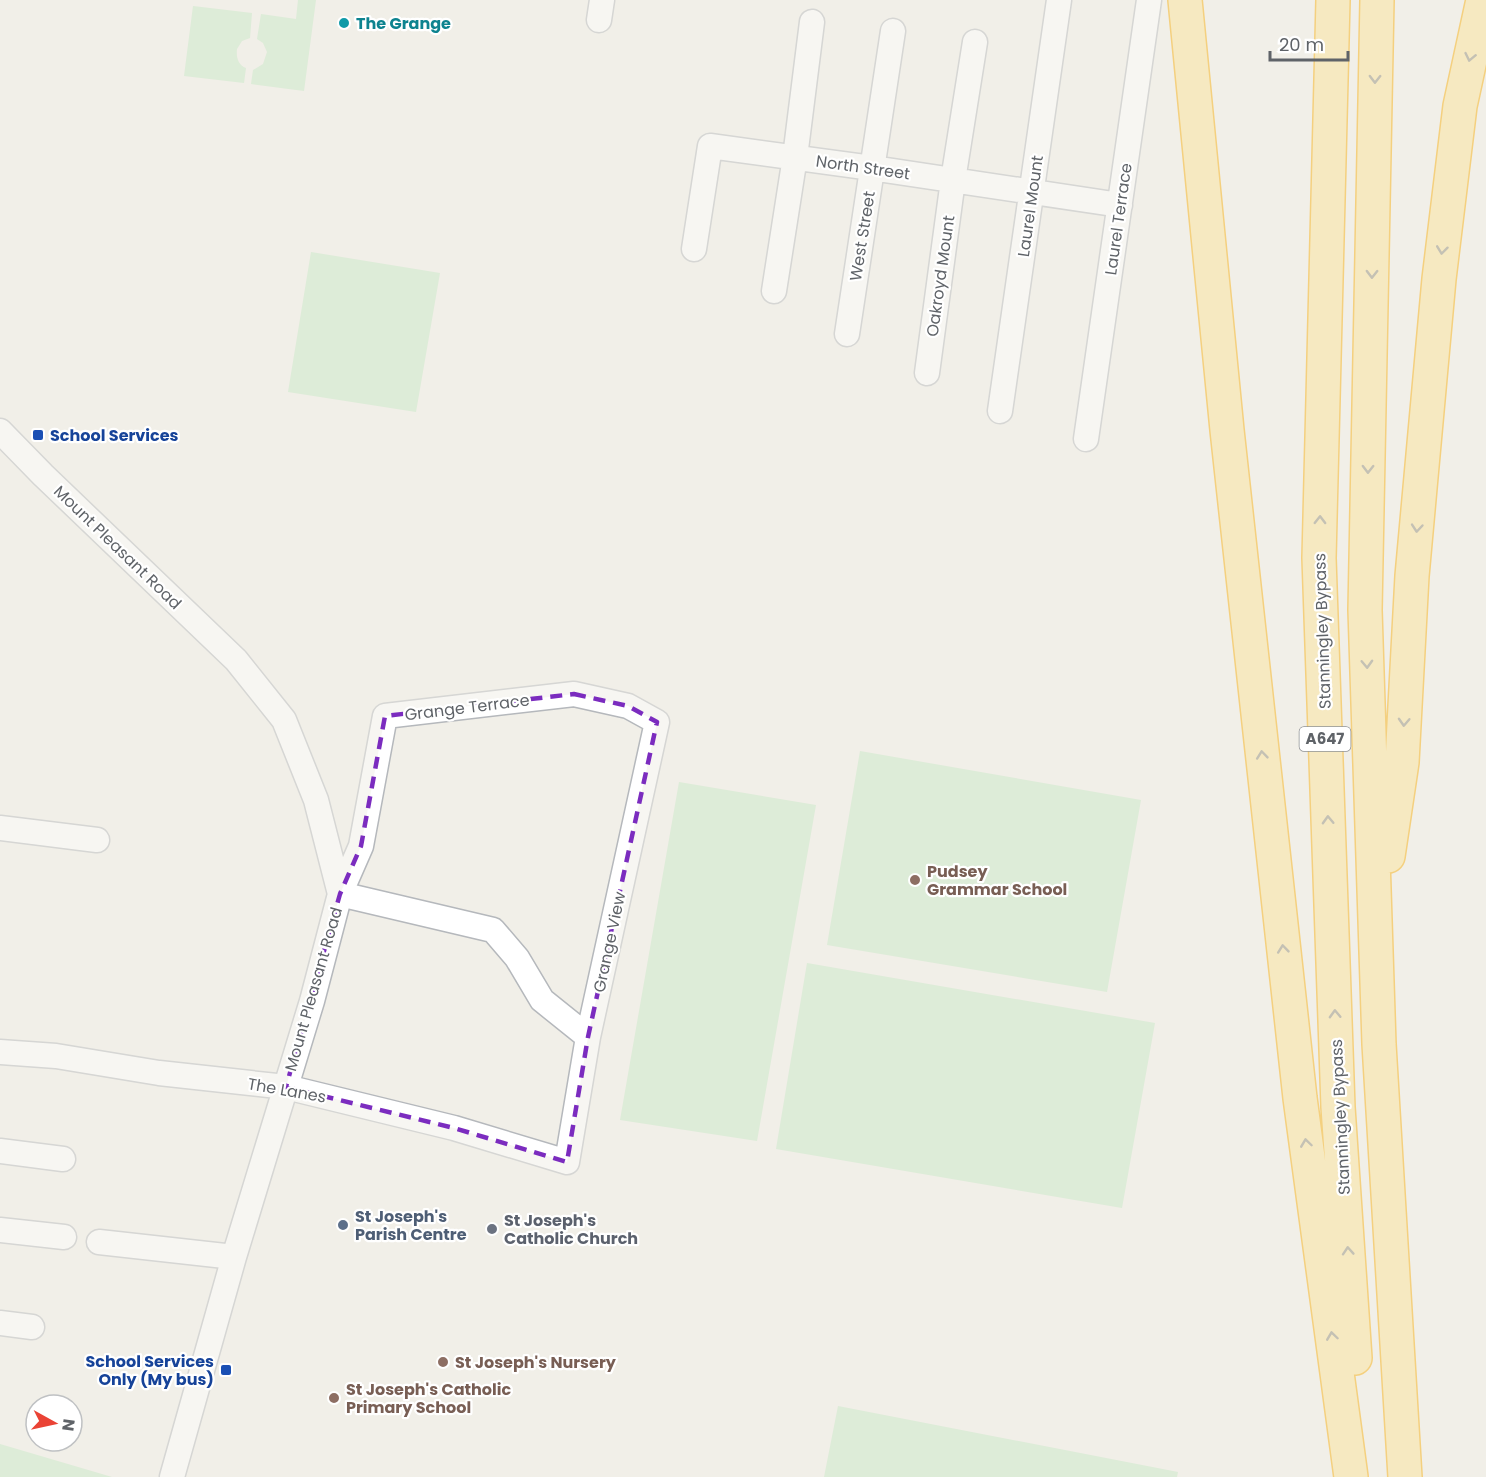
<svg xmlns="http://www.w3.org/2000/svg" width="1486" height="1477" viewBox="0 0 1486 1477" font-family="Poppins,sans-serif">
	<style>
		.green { fill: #c5e8c5 }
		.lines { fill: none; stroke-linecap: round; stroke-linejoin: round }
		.street-casing { stroke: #b5b8bc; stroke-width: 27 }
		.highway-casing { stroke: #f9ab00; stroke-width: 36 }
		.street { stroke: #fff; stroke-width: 24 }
		.highway { stroke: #fde293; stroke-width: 33 }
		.oneway { stroke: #8e8975 }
		.marked { fill: none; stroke: #7b2cbf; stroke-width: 4.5; stroke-dasharray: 12 8; stroke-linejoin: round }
		.culture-dot { fill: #0f9aa8; stroke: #fff; stroke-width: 2 }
		.transit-dot { fill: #1a4fb4; stroke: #fff; stroke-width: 2 }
		.education-dot { fill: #8d6e63; stroke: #fff; stroke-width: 2 }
		.service-dot { fill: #5c6f8a; stroke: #fff; stroke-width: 2 }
		.worship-dot { fill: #6b7280; stroke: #fff; stroke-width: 2 }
		.labels { text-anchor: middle; stroke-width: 4.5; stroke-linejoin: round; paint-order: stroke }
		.shield { fill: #fff; stroke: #8f9295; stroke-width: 1.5 }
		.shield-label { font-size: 15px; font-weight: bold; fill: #5f6368 }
		.culture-label { font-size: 16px; font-weight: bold; fill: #0d838f; stroke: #fff; text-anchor: start }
		.street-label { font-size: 16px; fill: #5f6368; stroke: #fff }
		.transit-label { font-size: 16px; font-weight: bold; fill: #164399; stroke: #fff; text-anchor: start }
		.education-label { font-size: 16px; font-weight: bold; fill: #785e54; stroke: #fff; text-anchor: start }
		.service-label { font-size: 16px; font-weight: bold; fill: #4e5e75; stroke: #fff; text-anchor: start }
		.worship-label { font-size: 16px; font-weight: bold; fill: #5b616d; stroke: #fff; text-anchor: start }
	</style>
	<rect width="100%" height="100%" fill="#f1efe8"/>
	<path class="green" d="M298 0H316L304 91 251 84 253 70 263 64 267 52 263 43 257 39 261 14 296 19Z
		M193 6 252 13 250 38 242 41 237 49C236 57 238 65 246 68L244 83 184 76Z
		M311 252 440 273 416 412 288 392Z
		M860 751 1141 800 1107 992 827 945Z
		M679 782 816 805 757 1141 620 1120Z
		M807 963 1155 1023 1122 1208 776 1149Z
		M838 1406 1178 1472 1177 1477H824Z
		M0 1444 112 1477H0Z"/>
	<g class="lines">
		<defs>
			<path id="street" d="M599 20 602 0
				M694 249 710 146 872 168 1120 205
				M774 291 795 157 812 22
				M847 334 893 31
				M927 373 953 180 975 42
				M1000 411 1059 0
				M0 431 43 475 236 660 284 720 316 800 340 894 312 1001 234 1257 172 1477
				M1086 439 1149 0
				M0 828 97 840
				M0 1052 56 1056 159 1073 286 1087 454 1128 567 1162 588 1037 657 722 628 706 574 694 385 716 361 846 340 894 493 930 517 958 542 1000 588 1037
				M0 1151 63 1159
				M0 1230 64 1237
				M99 1242 234 1257
				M0 1323 32 1327"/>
			<path id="highway" d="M1185 0 1227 430 1300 1098 1351 1477
				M1333 0 1319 558 1338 1107 1355 1358
				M1377 0 1365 610 1379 1044 1405 1477
				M1388 856 1402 762 1412 576 1439 279 1460 106 1483 0"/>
		</defs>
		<use href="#street" class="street-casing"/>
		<use href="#highway" class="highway-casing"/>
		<use href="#street" class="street"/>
		<use href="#highway" class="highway"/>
	</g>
	<defs><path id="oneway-chevron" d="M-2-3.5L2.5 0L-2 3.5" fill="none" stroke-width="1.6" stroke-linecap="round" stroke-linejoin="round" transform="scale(1.5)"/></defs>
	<g class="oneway">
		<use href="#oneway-chevron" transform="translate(1470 57) rotate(102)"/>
		<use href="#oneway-chevron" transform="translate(1375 79) rotate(91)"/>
		<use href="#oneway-chevron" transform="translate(1442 250) rotate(97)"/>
		<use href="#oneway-chevron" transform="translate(1372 274) rotate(91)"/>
		<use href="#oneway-chevron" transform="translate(1368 469) rotate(91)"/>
		<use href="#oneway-chevron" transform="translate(1320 520) rotate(-89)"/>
		<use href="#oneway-chevron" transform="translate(1417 528) rotate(95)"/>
		<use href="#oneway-chevron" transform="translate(1367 664) rotate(88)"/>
		<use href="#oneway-chevron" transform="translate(1404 722) rotate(93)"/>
		<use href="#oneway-chevron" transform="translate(1262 755) rotate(-96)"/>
		<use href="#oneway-chevron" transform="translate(1328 820) rotate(-92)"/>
		<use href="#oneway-chevron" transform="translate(1283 949) rotate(-96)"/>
		<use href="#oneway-chevron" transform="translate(1335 1014) rotate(-92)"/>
		<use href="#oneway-chevron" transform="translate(1306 1143) rotate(-98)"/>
		<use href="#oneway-chevron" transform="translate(1348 1251) rotate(-94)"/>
		<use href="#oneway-chevron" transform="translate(1332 1336) rotate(-98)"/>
	</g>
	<path d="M0 0H1486V1477H0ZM574 694 628 706 657 722 588 1037 567 1162 454 1128 286 1087 340 894 361 846 385 716Z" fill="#f1efe8" fill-opacity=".55" fill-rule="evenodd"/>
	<path class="marked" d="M574 694 628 706 657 722 588 1037 567 1162 454 1128 286 1087 340 894 361 846 385 716Z"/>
	<circle class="culture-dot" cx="344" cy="23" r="6"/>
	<g class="transit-dot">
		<rect x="32" y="429" width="12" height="12" rx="3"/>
		<rect x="220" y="1364" width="12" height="12" rx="3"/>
	</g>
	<g class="education-dot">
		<circle cx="915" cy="880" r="6"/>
		<circle cx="443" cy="1362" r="6"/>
		<circle cx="334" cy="1398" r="6"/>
	</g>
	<circle class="service-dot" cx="343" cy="1225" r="6"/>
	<circle class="worship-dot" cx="492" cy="1229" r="6"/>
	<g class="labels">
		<rect class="shield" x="1299.5" y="727" width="51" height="24" rx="4.5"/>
		<g class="shield-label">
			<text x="1325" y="744">A647</text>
		</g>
		<g class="culture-label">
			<text x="356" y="29">The Grange</text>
		</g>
		<g class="street-label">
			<text transform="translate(863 167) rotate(8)" y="6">North Street</text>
			<text transform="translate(1030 206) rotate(-82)" y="6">Laurel Mount</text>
			<text transform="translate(1118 219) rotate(-82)" y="6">Laurel Terrace</text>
			<text transform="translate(862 236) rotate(-81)" y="6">West Street</text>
			<text transform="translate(940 276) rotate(-82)" y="6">Oakroyd Mount</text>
			<text transform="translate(118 547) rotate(44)" y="6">Mount Pleasant Road</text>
			<text transform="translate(1322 631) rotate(-92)" y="6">Stanningley Bypass</text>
			<text transform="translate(467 707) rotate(-7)" y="6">Grange Terrace</text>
			<text transform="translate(609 942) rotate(-78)" y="6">Grange View</text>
			<text transform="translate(313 989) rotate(-74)" y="6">Mount Pleasant Road</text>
			<text transform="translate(287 1090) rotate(10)" y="6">The Lanes</text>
			<text transform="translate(1340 1117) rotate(-93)" y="6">Stanningley Bypass</text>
		</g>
		<g class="transit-label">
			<text x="50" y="441">School Services</text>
			<text x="214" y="1367" text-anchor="end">School Services<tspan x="214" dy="18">Only (My bus)</tspan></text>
		</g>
		<g class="education-label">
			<text x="927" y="877">Pudsey<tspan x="927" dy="18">Grammar School</tspan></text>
			<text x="455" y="1368">St Joseph's Nursery</text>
			<text x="346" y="1395">St Joseph's Catholic<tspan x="346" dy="18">Primary School</tspan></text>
		</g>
		<g class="service-label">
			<text x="355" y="1222">St Joseph's<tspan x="355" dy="18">Parish Centre</tspan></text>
		</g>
		<g class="worship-label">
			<text x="504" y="1226">St Joseph's<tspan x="504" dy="18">Catholic Church</tspan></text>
		</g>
	</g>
	<g transform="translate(54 1423) rotate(98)"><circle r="28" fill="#ffffff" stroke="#bfc1c3" stroke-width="1.5"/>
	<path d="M0-4.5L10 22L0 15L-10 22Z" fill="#ea4335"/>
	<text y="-9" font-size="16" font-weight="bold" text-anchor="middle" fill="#5f6368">N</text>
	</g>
	<path d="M1270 51v9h78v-9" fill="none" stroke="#5f6368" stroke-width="3"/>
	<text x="1279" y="51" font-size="18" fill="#5f6368" stroke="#ffffff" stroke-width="4.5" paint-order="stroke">20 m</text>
</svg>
